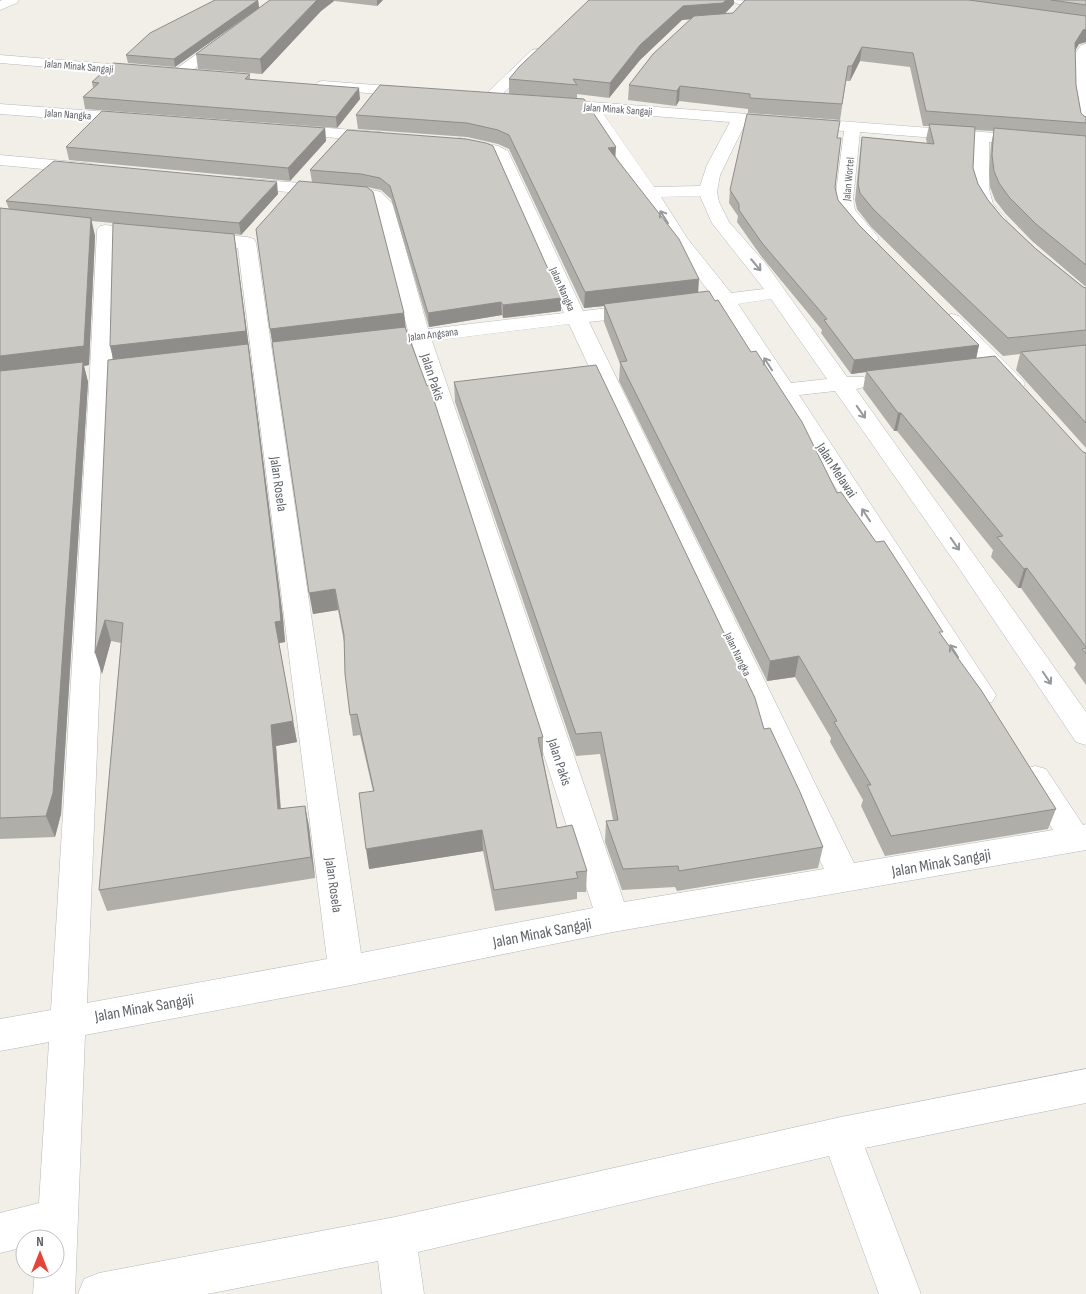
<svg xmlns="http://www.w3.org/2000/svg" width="1086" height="1294" viewBox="0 0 1086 1294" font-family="'Sofia Sans Condensed',sans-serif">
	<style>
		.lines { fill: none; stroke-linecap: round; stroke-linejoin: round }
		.minor-casing { stroke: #b5b8bc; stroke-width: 1 }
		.minor { fill: #fff; fill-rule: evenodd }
		.wall { fill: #afaea9 }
		.shaded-wall { fill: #8f8d8a }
		.building { fill: #cccac5; stroke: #8f8d8a }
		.oneway { stroke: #979a9d }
		.labels { text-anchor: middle; stroke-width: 4; stroke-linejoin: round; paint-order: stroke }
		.far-street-label { font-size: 11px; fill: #5f6368; stroke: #fff }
		.street-label { font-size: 14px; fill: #5f6368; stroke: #fff }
		.near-street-label { font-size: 16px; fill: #5f6368; stroke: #fff }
	</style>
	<rect width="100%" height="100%" fill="#f1efe8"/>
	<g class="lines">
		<defs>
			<path id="minor" d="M2 0H19L17 3 0 10V1Z
				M273 0H289L183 77H173L171 74 173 71Z
				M731 0 789 2 820 0C805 18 758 6 738 4Z
				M1086 44V132L1080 130 1078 127 1074 100 1073 57 1081 45Z
				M537 49 542 50 544 53 542 56 494 102H484L481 99 484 96 532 50Z
				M0 55 146 67 151 68 153 71 151 74 146 75 0 63Z
				M323 81 415 88 420 90 423 93 420 96 415 98 318 88 316 85 318 82Z
				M552 99 1086 140V150L989 142V189L993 204 1007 220 1004 224C994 226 991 223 985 216 967 194 972 168 973 141L860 132 853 200 855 210 879 238 876 242 870 244 864 242 837 211 835 200 844 131 745 124 720 175 717 192 719 202 729 222 766 264 847 377H864L867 382 864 387 856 389 1086 712V745L1076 742 961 571 835 391 799 395 996 695 992 702 982 705 972 702 720 306 709 308 702 306 699 302 702 298 712 296 671 241 640 192 585 111 547 107 544 104 547 101ZM602 112 730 122 707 165 700 186 654 187ZM700 196 712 223 764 289 731 293 687 238 661 197ZM771 299 827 379 791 383 738 304Z
				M0 104 136 114 142 116 144 119 142 122 136 124 0 114Z
				M288 125 380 132 386 134 388 137 386 140 380 142 282 133 280 130 282 127Z
				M460 138 498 146 508 151 583 311 642 304 649 306 652 310 649 314 642 316 589 322 854 863 1053 830 1020 777 1024 769 1035 766 1046 769 1083 825 1086 824V850L613 932 346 986 85 1035 75 1294H33L35 1269H55V1239H25V1247L0 1253V1213L39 1203 49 1042 0 1051V1019L51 1010 90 371 97 230 100 226 106 225 112 226 115 230 112 371 87 1003 327 959 238 248 192 242 189 238 192 234 198 232 247 237 254 239 256 243 361 953 593 908 412 343 401 344 394 342 391 338 394 334 408 331 376 206 369 200 362 198 240 188 234 187 231 183 234 179 240 178 362 188 381 192 393 204 428 329 564 313 495 157 487 153 454 146 452 143 454 140ZM569 324 824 869 624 902 432 341Z
				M0 155 86 163 92 164 94 168 92 172 86 173 0 165Z
				M952 314 959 316 1022 379 1025 384 1022 389 1014 390 1006 389 945 324 942 320 945 316Z
				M1086 1069V1103L865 1148 921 1294H879L829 1156 418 1252 424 1294H382L378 1261 207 1294H78L84 1279 99 1273 395 1217 841 1117Z"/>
		</defs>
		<use href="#minor" class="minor-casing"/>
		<use href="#minor" class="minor"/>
	</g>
	<path class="wall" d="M258 0 259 8 175 67 128 63 126 55Z
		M270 0H383L377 6 334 1 321 11 262 74 198 69 196 54Z
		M589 0H734V4L725 14 733 13 745 0H1086V42L1079 44 1075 51 1076 85 1081 113 1084 116 1086 117V287L1032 241 1005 213 995 200 990 187 989 171 991 144 994 131 974 130 973 168 978 184 988 200 1002 217 1036 249 1083 287 1086 288V448L1016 370 1020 354 1003 356 871 227 857 209 855 200 860 152 862 137 927 143 926 139 929 126H923L910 67 860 61 850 81H846L840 120 748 113V109L679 101 676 106 628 100 629 85 691 19 682 20 640 60 609 98 577 94V98L615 157 698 293 837 493 942 636 1056 809 1048 829 885 856 861 806 863 800 830 742 831 738 795 677 767 681 619 381 620 364 604 322V306L584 308 509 149 498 144 467 137 358 129 356 115 509 94V79Z
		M250 74V79L360 99 337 128 85 109 83 97 93 88 92 82Z
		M325 128 326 141 290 181 69 160 66 147Z
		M347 130 561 298V311L503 318 502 315 429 327 391 199 381 190 367 187 404 313 405 327 543 737V758L557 828 587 871 586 892H577V899L495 911 483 851 369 869 373 791 360 735 353 736 350 715 344 642 338 610 313 614 270 329 312 182 310 170Z
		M837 138 835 187 838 200 859 225 979 345 976 358 1083 452 1086 453V685L1074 668 1076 664 1021 588H1018L991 557 993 550 897 431H894L863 389 866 372 851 374 821 333 822 330 761 256 737 222 738 216 729 203 730 190Z
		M278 194 241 235 234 234 251 363 283 618 285 642 279 643 297 742 276 746 281 809 305 806 309 827 315 878 107 911 99 890 121 643 111 641 102 674 113 359V223L91 221 95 236 89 365 84 366 88 382 61 814 55 837 0 839V208L9 209 6 201Z
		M454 382 764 729 823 847 818 868 677 891 675 887 622 890 605 842 606 821 613 820 600 754 576 756 455 402Z"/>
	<path class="shaded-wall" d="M258 0 259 8 175 67 174 59Z
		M317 0H333L334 1 321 11 262 74 260 59Z
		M377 0H383L377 6Z
		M726 0H734V4L722 16 682 20 640 60 609 98 610 83 640 45 683 6Z
		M1086 29V42L1079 44 1071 57 1075 43 1083 30Z
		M862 47 860 61 850 81 852 66Z
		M680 86 679 101 676 106 677 91Z
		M359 88 360 99 337 128 336 117Z
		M325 128 326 141 290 181 288 168Z
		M616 147 615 162 608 148Z
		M277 182 278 194 241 235 239 223Z
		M91 218 95 236 89 365 84 366 88 382 61 814 55 837 46 816 0 376V356Z
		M234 234 251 363 283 618 285 642 279 643 114 363 110 346Z
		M699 279 698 295 604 304V306L584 308 585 292Z
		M561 298V311L503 318V305Z
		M501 302 502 315 429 327 428 313Z
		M404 313 406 329 273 345 270 329Z
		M979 345 976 359 866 371V372L851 374 854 360Z
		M898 413H901L897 431H894Z
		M1027 568 1021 588H1018L1024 569Z
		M335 589 338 610 313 614 309 593Z
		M105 620 111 641 102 674 95 653Z
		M799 656 795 677 767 681 770 661Z
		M293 721 297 742 276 746 282 830 278 809 271 725Z
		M305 806 309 827 315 878 311 857Z
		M482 830 483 851 369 869 366 849Z"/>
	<path class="building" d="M215 0H258L174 59 126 55 150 33Z
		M270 0H317L260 59 196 54Z
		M589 0H726L723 3 683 6 640 45 610 83 573 79 577 85 509 79 519 67Z
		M745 0H969L1086 16V29L1083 30 1075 43 1076 85 1081 113 1084 116 1086 117V123L926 111 913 53 862 47 852 66H848L842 104 750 98V94L680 86 677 91 629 85 653 54 694 16 733 13Z
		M1051 0H1086V5Z
		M113 63 250 74 245 79 359 88 336 117 83 97 99 83 92 82Z
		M380 85 584 99 616 147 608 148 679 239 699 279 585 292 509 135 498 130 467 123 356 115Z
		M102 111 325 128 288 168 66 147Z
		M747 114 840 121 837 138H841L835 187 838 200 859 225 979 345 854 360 824 320 827 319 762 243 739 210V204L730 190Z
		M929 124 975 127 973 168 978 184 988 200 1002 217 1036 249 1083 287 1086 288V330L1008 338 874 210 860 193 858 184 862 137 934 144Z
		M994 128 1086 136V265L1036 224 1009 197 999 183 994 171 992 155Z
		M347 130 466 139 486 143 493 146 561 298 503 305 501 302 428 313 390 186 380 178 361 174 310 170Z
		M54 161 277 182 239 223 6 201Z
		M299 181 367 187 373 192 404 313 270 329 256 229Z
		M0 208 91 218 84 346 0 356Z
		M113 223 234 234 246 331 110 346Z
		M709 291 715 301 718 300 751 352 756 351 802 422 837 493 841 492 876 542 884 541 943 632H939L981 690 1056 809 891 836 867 785H871L834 722 837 721 799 656 770 661 620 362 627 361 604 304Z
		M405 327 427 386 429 385 543 737 538 738 557 828 572 825 587 871 576 872 578 878 494 890 482 830 366 849 359 793 374 791 357 714 350 715 345 674 344 635 335 589 309 593 272 342Z
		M248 344 279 597 281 621 275 622 293 721 271 725 278 809 305 806 311 857 99 890 123 623 105 620 95 653 108 360Z
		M1086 345V423L1021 352Z
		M995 356 1083 452 1086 453V647L1027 568 1024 569 997 537 1003 536 901 413H898L866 371Z
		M83 362 53 793 46 816 0 818V371Z
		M596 365 755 698 764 729 770 728 800 792 823 847 679 871 678 866 623 869 606 821 618 820 601 732 576 734 454 382Z
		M1086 648V654L1082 649Z"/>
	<defs><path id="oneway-shaft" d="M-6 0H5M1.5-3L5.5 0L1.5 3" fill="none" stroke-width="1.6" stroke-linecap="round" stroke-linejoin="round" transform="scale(1.25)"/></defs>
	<g class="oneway">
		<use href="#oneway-shaft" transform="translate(664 217) rotate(-122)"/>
		<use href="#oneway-shaft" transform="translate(756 265) rotate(50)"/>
		<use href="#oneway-shaft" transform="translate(768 364) rotate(-123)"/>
		<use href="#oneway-shaft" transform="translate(861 412) rotate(55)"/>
		<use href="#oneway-shaft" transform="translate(866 515) rotate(-123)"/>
		<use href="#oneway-shaft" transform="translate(955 544) rotate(55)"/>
		<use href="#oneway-shaft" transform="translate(954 651) rotate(-123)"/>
		<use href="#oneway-shaft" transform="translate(1047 678) rotate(56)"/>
	</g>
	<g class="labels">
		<g class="far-street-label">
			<text transform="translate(79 66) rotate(5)" y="4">Jalan Minak Sangaji</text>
			<text transform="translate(618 109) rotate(4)" y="4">Jalan Minak Sangaji</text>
			<text transform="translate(68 114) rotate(4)" y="4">Jalan Nangka</text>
			<text transform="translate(848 179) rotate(-85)" y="4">Jalan Wortel</text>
			<text transform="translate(563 289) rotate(66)" y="4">Jalan Nangka</text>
			<text transform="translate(433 334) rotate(-7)" y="4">Jalan Angsana</text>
			<text transform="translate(738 654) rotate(64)" y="4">Jalan Nangka</text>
		</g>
		<g class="street-label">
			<text transform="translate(433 377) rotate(72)" y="5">Jalan Pakis</text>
			<text transform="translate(837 470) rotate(57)" y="5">Jalan Melawai</text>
			<text transform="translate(279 484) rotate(82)" y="5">Jalan Rosela</text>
			<text transform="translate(560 762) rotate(72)" y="5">Jalan Pakis</text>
			<text transform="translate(334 885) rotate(82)" y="5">Jalan Rosela</text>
		</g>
		<g class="near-street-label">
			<text transform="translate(941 862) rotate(-10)" y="6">Jalan Minak Sangaji</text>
			<text transform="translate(542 932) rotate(-11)" y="6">Jalan Minak Sangaji</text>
			<text transform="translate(144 1007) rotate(-10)" y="6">Jalan Minak Sangaji</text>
		</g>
	</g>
	<g transform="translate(40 1254)"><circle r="24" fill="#ffffff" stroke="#bfc1c3"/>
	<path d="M0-4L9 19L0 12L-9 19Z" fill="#ea4335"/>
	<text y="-8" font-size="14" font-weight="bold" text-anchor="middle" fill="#5f6368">N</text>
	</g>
</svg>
